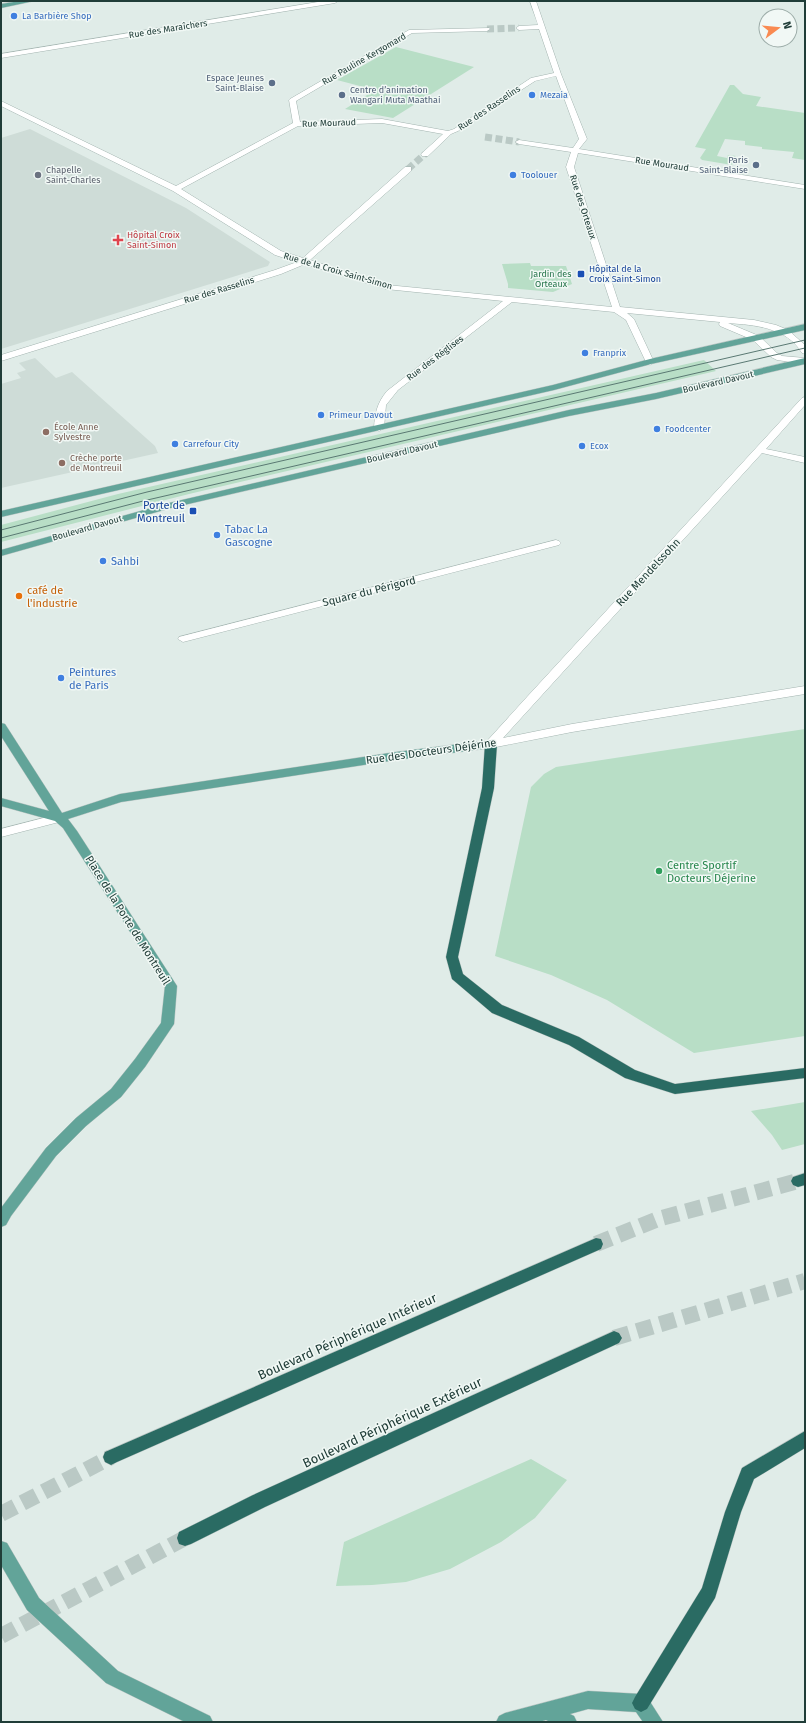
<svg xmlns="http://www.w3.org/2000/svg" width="806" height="1723" viewBox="0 0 806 1723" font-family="'Fira Sans',sans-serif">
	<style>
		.built { fill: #cedcd7 }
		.green { fill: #b8dec6 }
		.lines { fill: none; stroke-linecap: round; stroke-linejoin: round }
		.minor-tunnel { stroke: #bac9c5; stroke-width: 7; stroke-dasharray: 7 3.5; stroke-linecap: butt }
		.highway-tunnel { stroke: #bac9c5; stroke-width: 16; stroke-dasharray: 16 8; stroke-linecap: butt }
		.minor-casing { stroke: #a3b4b0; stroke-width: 1 }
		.major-casing { stroke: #c1c9c7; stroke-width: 1 }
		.highway-casing { stroke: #c1c9c7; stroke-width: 1 }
		.minor { fill: #fff; fill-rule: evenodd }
		.major { fill: #62a499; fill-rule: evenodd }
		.highway { fill: #2a6b63; fill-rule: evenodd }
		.tram { stroke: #5a7973; stroke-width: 1 }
		.shop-dot { fill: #3f7fe0; stroke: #f1f8f5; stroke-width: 1.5 }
		.service-dot { fill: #5c6f8a; stroke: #f1f8f5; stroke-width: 1.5 }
		.worship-dot { fill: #6b7280; stroke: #f1f8f5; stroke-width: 1.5 }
		.health-dot { fill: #e0444e; stroke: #f1f8f5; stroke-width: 1.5 }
		.transit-dot { fill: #1a4fb4; stroke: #f1f8f5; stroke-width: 1.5 }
		.education-dot { fill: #8d6e63; stroke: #f1f8f5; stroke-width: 1.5 }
		.food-dot { fill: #e8710a; stroke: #f1f8f5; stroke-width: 1.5 }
		.leisure-dot { fill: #2e9e5b; stroke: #f1f8f5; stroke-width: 1.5 }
		.labels { text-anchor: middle; stroke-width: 3; stroke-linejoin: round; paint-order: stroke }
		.far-shop-label { font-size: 9px; fill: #366cbe; stroke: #f1f8f5; text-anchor: start }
		.far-street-label { font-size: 9px; fill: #203d38; stroke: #f1f8f5 }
		.far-service-label { font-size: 9px; fill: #4e5e75; stroke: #f1f8f5; text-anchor: end }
		.far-worship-label { font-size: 9px; fill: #5b616d; stroke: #f1f8f5; text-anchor: start }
		.far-health-label { font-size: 9px; fill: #be3a42; stroke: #f1f8f5; text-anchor: start }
		.far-transit-label { font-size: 9px; fill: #164399; stroke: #f1f8f5; text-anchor: start }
		.far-park-label { font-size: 9px; fill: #28764d; stroke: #f1f8f5 }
		.far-education-label { font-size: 9px; fill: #785e54; stroke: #f1f8f5; text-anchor: start }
		.transit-label { font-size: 11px; fill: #164399; stroke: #f1f8f5; text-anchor: end }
		.shop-label { font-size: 11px; fill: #366cbe; stroke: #f1f8f5; text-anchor: start }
		.street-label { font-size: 11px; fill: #203d38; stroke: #f1f8f5 }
		.food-label { font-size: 11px; fill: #c56008; stroke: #f1f8f5; text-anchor: start }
		.leisure-label { font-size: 11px; fill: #27864d; stroke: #f1f8f5; text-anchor: start }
		.near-street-label { font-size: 13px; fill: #203d38; stroke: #f1f8f5 }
	</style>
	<rect width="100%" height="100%" fill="#e0ece8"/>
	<path class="built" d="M30 129 186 208 270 262 268 266 1 349V138Z
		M35 358 56 378 72 372 155 446 158 453 1 488V384L21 378 17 373 26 370 19 363Z"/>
	<path class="green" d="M396 47 474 67 393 118 345 109 375 90 337 80Z
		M730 85H734L743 94 761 97 756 106 805 113V160L792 158 794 152 762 149V147L745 145V141L725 139 717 156 727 158 728 155 736 156 732 165 702 160 700 158 706 149 695 147Z
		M530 263 531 266H566L572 284 553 292 508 288V284L502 264Z
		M704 360 716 371 189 494 1 542V525L118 494Z
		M805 729V1036L694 1053 607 1000 551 975 495 956 531 787 544 774 556 767Z
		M805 1102V1144L782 1150 772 1135 751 1111Z
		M531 1459 567 1480 535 1518 501 1542 450 1569 406 1582 372 1585 336 1586 344 1542Z"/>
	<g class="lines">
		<path class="minor-tunnel" d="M487 29 519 28
			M485 137 519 142
			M408 169 425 154"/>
		<path class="highway-tunnel" d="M596 1244 658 1219 798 1181
			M614 1338 805 1281
			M1 1514 111 1457
			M1 1636 185 1538"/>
		<defs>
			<path id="minor" d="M324 1H338L335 3 1 58V54Z
				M530 1H536L561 74 587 139 579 149 805 185V189L578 153 574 167 620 307 754 320 776 325 788 330 805 345V354L802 353C787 327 754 325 728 323L759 336 777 353 782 356 805 358V364L777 360 771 357 753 340 720 326 719 324 720 322 627 313 634 319 654 362 650 365 646 362 626 320 614 312 512 302 398 390 386 405 384 428 379 431 374 428C375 413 377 403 387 391L503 301 386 289 305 264 281 274 1 361V355L275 270 297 262 275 255 173 191 1 106V101L176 186 293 123 289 100 290 99 409 30 489 28 490 29 487 31 412 33 296 101 300 122 382 119 448 131 454 129 531 78 554 73 539 29 519 30 516 28 519 26 538 25ZM556 76 579 139 573 148 519 140 515 142 519 144 571 152 566 167 612 307 387 285 310 260 411 171V167H405L303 258 281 251 181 189 298 126 382 123 443 134 421 154 422 156H428L451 134 458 131 535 81Z
				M805 397V405L766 449 805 457V463L762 453 503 738 572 724 805 686V694L572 732 491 748 487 747 485 744 487 741 526 698 802 398Z
				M556 540 559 541 561 543 559 545 183 642 178 639 179 637Z
				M59 814 63 815 65 818 63 821 1 837V829Z"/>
			<path id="major" d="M20 1H34L1 8V4Z
				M805 324V330L651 364 554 390 1 517V511L553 385 650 359Z
				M805 358V364L656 399 569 416 171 508 1 556V550L169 503 569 410 656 393Z
				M1 723 5 724 62 813 120 794 396 752 491 740 495 741 497 744 495 747 491 748 396 760 121 802 68 819 77 831 177 986 174 1024 145 1067 121 1097 86 1126 56 1156 11 1216 6 1225 1 1227V1208L46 1148 76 1118 111 1089 135 1059 161 1023 165 986 63 828 55 821 1 806V798L49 811 1 736Z
				M1 1541 7 1543 39 1598 118 1671 210 1716 213 1722H185L106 1683 27 1610 1 1565Z
				M588 1691 641 1694 647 1697 663 1722H643L636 1712 588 1709 570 1714 574 1716 577 1722H550L546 1720 539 1722H496L499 1716 505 1713Z"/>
			<path id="highway" d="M491 740 495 741 497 744 494 788 458 957 463 974 502 1005 579 1037 635 1070 675 1084 805 1068V1078L675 1094 625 1078 569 1045 492 1013 452 979 446 957 482 788 485 744 487 741Z
				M805 1173V1185L798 1187 793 1185 791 1181 793 1177Z
				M596 1238 601 1239 603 1244 601 1249 117 1462 111 1465 105 1462 103 1457 105 1452Z
				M614 1331 619 1333 622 1338 619 1343 265 1507 191 1544 185 1546 179 1544 177 1538 179 1532 253 1495Z
				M805 1431V1448L754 1479 741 1512 715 1598 647 1709 641 1712 635 1709 632 1703 635 1697 702 1588 725 1512 742 1468Z"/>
		</defs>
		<use href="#minor" class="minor-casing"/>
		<use href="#major" class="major-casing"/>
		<use href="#highway" class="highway-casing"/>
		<use href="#minor" class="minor"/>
		<use href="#major" class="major"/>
		<use href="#highway" class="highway"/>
		<path class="tram" d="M1 530 147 492 805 340
			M1 538 143 501 805 348"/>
	</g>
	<g class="shop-dot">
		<circle cx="14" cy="16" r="4"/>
		<circle cx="532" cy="95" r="4"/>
		<circle cx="513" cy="175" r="4"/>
		<circle cx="585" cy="353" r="4"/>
		<circle cx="321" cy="415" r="4"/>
		<circle cx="657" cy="429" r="4"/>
		<circle cx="175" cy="444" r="4"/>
		<circle cx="582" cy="446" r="4"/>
		<circle cx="217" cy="535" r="4"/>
		<circle cx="103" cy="561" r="4"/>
		<circle cx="61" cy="678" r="4"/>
	</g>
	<g class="service-dot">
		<circle cx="272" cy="83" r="4"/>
		<circle cx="342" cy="95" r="4"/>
		<circle cx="756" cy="165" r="4"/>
	</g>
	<circle class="worship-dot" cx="38" cy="175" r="4"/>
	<path class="health-dot" d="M116 234h4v4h4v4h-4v4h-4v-4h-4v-4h4z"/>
	<g class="transit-dot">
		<rect x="577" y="270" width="8" height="8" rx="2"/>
		<rect x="189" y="507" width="8" height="8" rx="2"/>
	</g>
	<g class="education-dot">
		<circle cx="46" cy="432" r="4"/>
		<circle cx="62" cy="463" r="4"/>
	</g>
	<circle class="food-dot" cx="19" cy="596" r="4"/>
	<circle class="leisure-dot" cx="659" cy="871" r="4"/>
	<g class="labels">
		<g class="far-shop-label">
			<text x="22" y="19">La Barbière Shop</text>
			<text x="540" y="98">Mezaia</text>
			<text x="521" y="178">Toolouer</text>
			<text x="593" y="356">Franprix</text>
			<text x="329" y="418">Primeur Davout</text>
			<text x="665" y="432">Foodcenter</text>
			<text x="183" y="447">Carrefour City</text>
			<text x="590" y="449">Ecox</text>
		</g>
		<g class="far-street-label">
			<text transform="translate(168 29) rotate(-9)" y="3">Rue des Maraîchers</text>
			<text transform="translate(364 59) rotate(-30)" y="3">Rue Pauline Kergomard</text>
			<text transform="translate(489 108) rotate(-34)" y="3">Rue des Rasselins</text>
			<text transform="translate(329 123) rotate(-2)" y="3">Rue Mouraud</text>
			<text transform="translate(662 164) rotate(9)" y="3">Rue Mouraud</text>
			<text transform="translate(583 207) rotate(72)" y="3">Rue des Orteaux</text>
			<text transform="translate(338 271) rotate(16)" y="3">Rue de la Croix Saint-Simon</text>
			<text transform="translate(219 290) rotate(-17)" y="3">Rue des Rasselins</text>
			<text transform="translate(435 358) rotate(-37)" y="3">Rue des Réglises</text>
			<text transform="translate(718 382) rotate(-13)" y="3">Boulevard Davout</text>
			<text transform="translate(402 452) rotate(-13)" y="3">Boulevard Davout</text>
			<text transform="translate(87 528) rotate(-16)" y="3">Boulevard Davout</text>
		</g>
		<g class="far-service-label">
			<text x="264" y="81">Espace Jeunes<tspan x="264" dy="10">Saint-Blaise</tspan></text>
			<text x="350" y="93" text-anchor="start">Centre d’animation<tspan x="350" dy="10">Wangari Muta Maathai</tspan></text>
			<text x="748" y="163">Paris<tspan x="748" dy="10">Saint-Blaise</tspan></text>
		</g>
		<g class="far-worship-label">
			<text x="46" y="173">Chapelle<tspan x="46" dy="10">Saint-Charles</tspan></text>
		</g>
		<g class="far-health-label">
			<text x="127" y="238">Hôpital Croix<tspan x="127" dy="10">Saint-Simon</tspan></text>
		</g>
		<g class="far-transit-label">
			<text x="589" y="272">Hôpital de la<tspan x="589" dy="10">Croix Saint-Simon</tspan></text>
		</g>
		<g class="far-park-label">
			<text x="551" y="277">Jardin des<tspan x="551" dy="10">Orteaux</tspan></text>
		</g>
		<g class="far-education-label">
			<text x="54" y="430">École Anne<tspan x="54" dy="10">Sylvestre</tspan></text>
			<text x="70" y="461">Crèche porte<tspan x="70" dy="10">de Montreuil</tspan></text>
		</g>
		<g class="transit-label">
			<text x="185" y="509">Porte de<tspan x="185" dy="13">Montreuil</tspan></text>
		</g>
		<g class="shop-label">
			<text x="225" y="533">Tabac La<tspan x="225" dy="13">Gascogne</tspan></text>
			<text x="111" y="565">Sahbi</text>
			<text x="69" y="676">Peintures<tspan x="69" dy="13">de Paris</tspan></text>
		</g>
		<g class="street-label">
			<text transform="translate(648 572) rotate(-47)" y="4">Rue Mendelssohn</text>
			<text transform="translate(369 591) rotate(-14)" y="4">Square du Périgord</text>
			<text transform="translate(431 751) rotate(-8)" y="4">Rue des Docteurs Déjérine</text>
			<text transform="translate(128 920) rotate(58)" y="4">Place de la Porte de Montreuil</text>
		</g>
		<g class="food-label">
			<text x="27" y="594">café de<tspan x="27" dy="13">l'industrie</tspan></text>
		</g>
		<g class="leisure-label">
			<text x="667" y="869">Centre Sportif<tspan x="667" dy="13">Docteurs Déjerine</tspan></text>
		</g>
		<g class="near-street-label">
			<text transform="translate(347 1336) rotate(-24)" y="5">Boulevard Périphérique Intérieur</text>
			<text transform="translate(392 1422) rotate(-25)" y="5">Boulevard Périphérique Extérieur</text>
		</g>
	</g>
	<rect width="806" height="1723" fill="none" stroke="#203d38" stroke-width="4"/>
	<g transform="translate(778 28) rotate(74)"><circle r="19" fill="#f1f8f5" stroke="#9dada9"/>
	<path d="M0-3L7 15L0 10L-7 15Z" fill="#f98a51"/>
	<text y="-6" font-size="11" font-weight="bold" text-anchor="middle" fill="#203d38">N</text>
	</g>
</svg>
